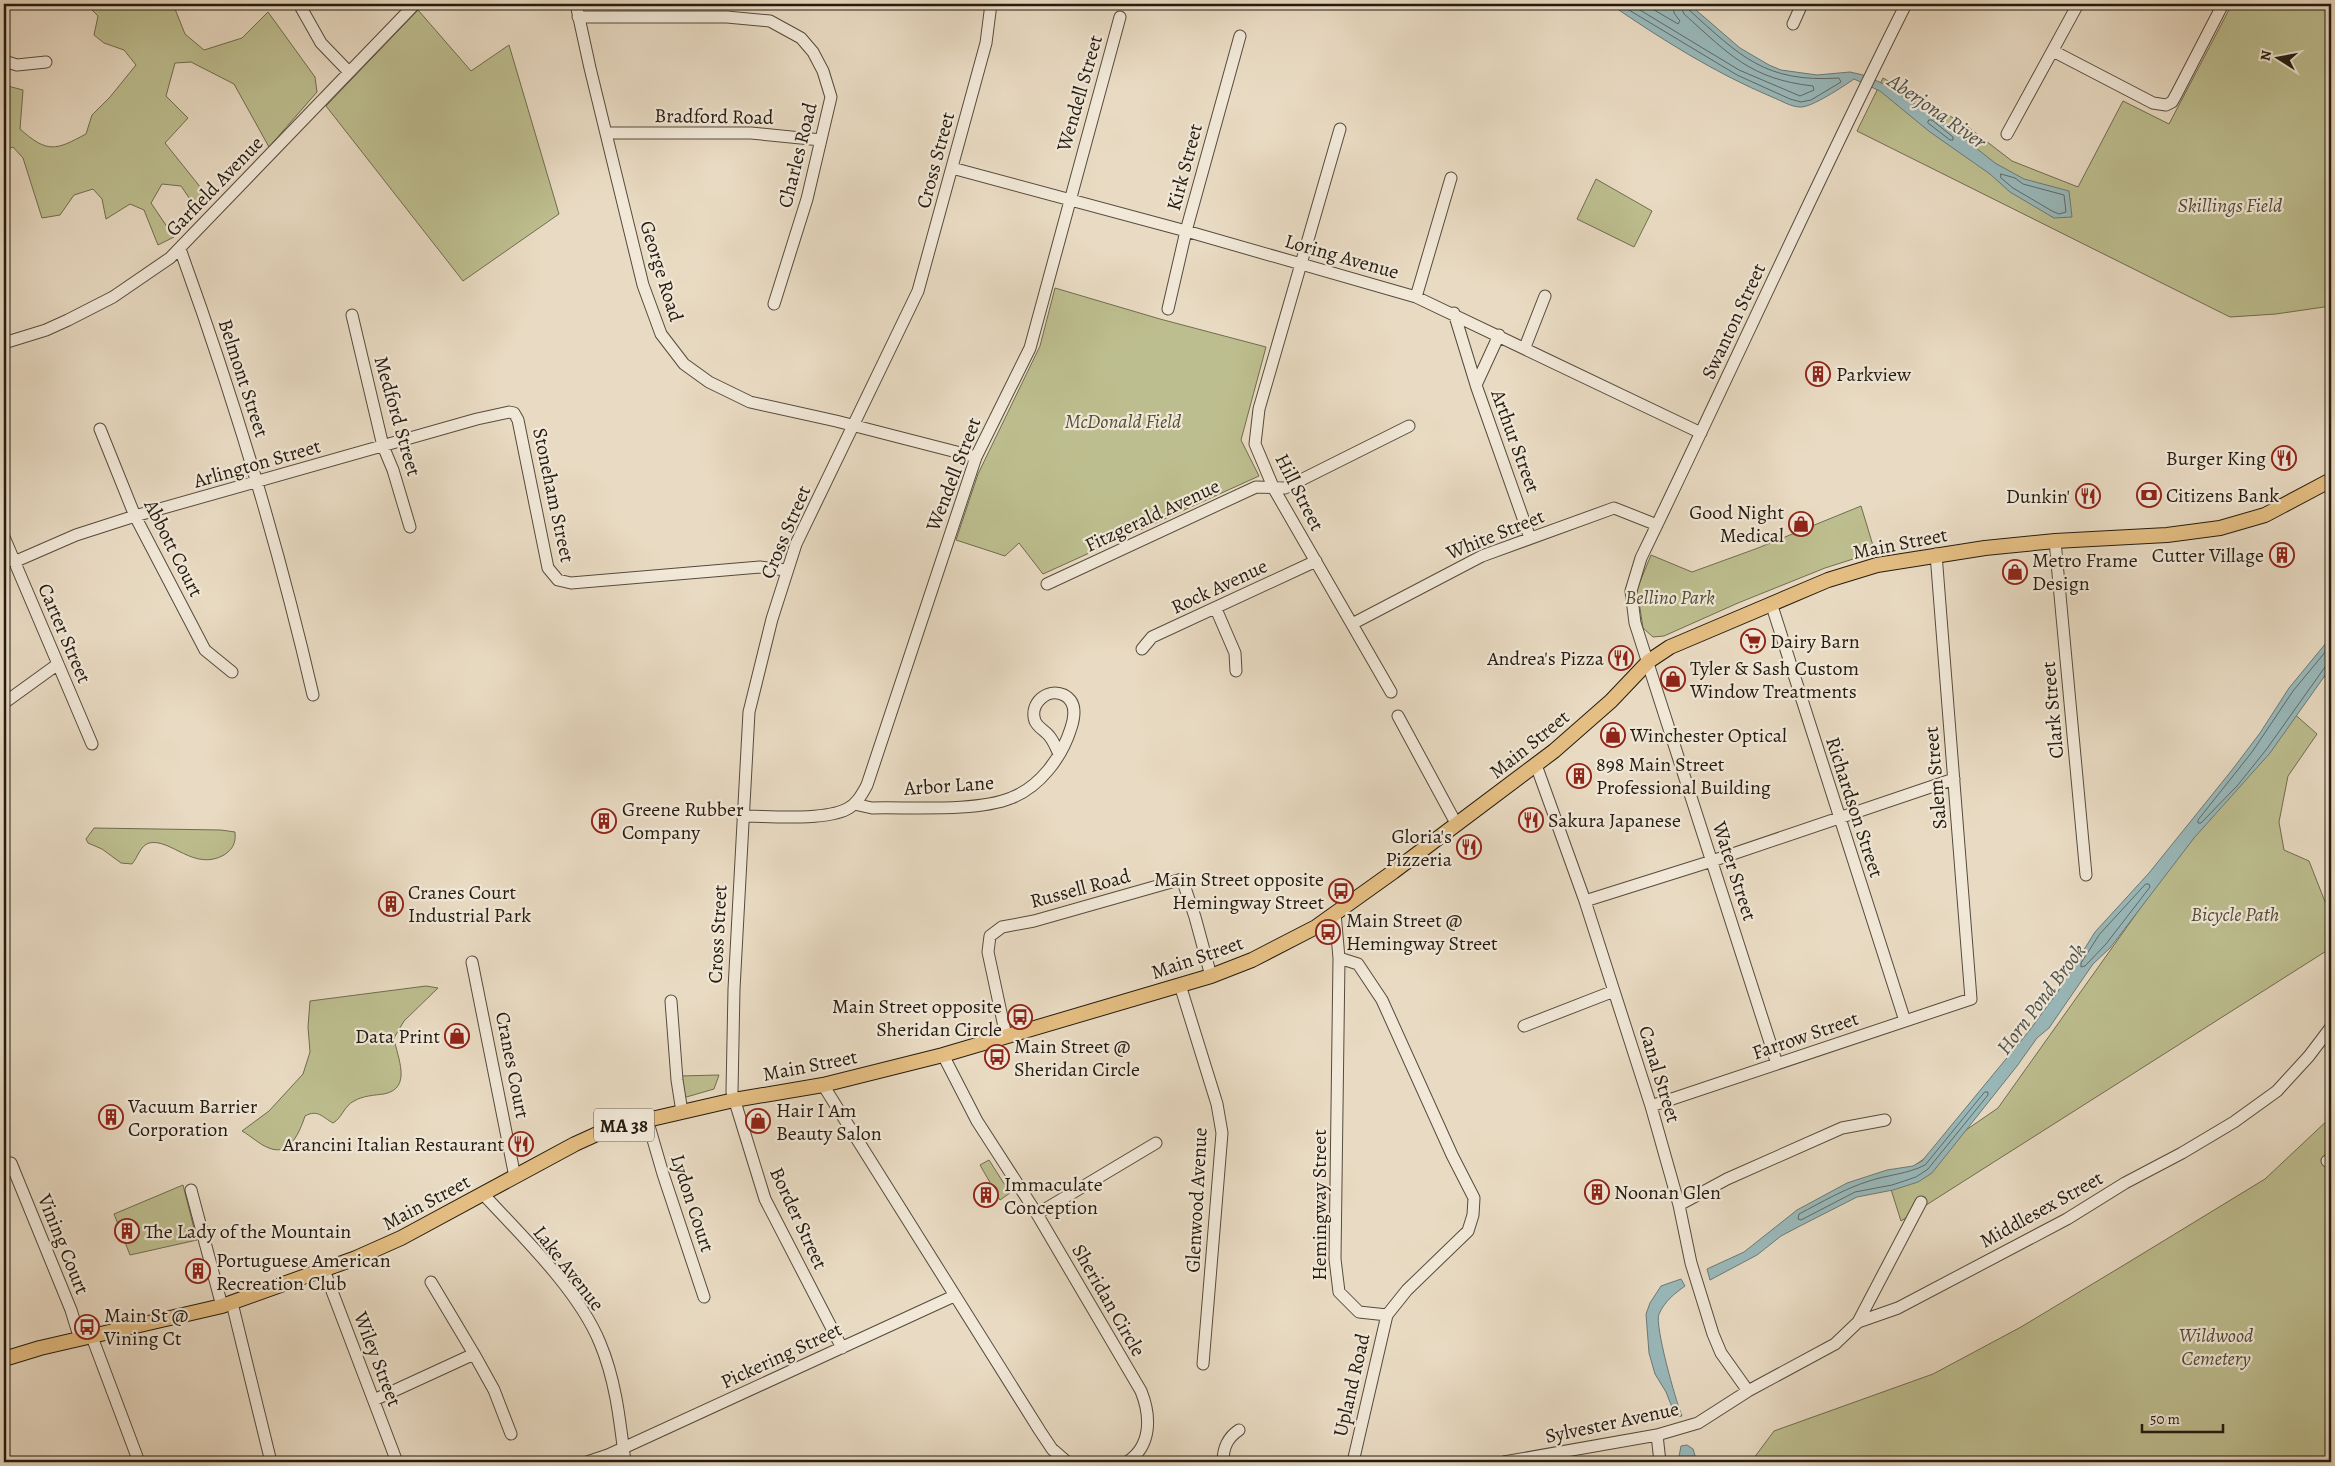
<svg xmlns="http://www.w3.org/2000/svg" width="2335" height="1466" viewBox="0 0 2335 1466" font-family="Alegreya,serif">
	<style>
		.green { fill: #bdbe8f; stroke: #706c50 }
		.water { fill: #99b9bb; stroke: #6a7a77 }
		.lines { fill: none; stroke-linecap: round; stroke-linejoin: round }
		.shore { stroke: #5e6a66; stroke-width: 1 }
		.minor-casing { stroke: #554b3d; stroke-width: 13 }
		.major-casing { stroke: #241b10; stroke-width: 16 }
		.minor { stroke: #f1e8d8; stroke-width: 11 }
		.major { stroke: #e4be82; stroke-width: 14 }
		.labels { text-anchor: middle; stroke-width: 4.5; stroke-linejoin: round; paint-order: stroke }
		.shield { fill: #f1e8d8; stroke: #62584c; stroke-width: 1 }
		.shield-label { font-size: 19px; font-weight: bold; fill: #241b10 }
		.street-label { font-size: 20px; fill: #241b10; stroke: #f1e8d8 }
		.park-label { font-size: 20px; font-style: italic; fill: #524c36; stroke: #f1e8d8 }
		.poi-label { font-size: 20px; fill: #241b10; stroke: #f1e8d8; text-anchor: start }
		.water-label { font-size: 21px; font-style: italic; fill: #4d524c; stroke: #f1e8d8 }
	</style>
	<rect width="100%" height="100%" fill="#e9dbc3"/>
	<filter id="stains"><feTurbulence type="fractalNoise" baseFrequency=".004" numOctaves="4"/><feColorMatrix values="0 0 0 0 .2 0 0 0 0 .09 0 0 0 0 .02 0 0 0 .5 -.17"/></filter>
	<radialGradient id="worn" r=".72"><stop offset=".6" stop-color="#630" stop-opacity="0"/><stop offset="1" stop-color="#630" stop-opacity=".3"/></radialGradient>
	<path class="green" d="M86 4H173L185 34 204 50 242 38 268 12 315 77 317 92 269 147 234 84 191 62 175 63 166 96 188 118 165 143 209 198 198 211 181 186 162 184 151 203 174 237 158 245 144 210 130 204 106 219 102 199 93 189 74 195 60 215 42 218 23 158 13 147 4 151V85L23 90 20 129C48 154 56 150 86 134L92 115 110 97 136 65 124 50 104 43 94 35 98 16Z
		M2232 4H2331V306L2276 314 2230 317 1857 131 1883 78 1964 124 2012 161 2078 187 2123 101 2169 124Z
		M418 10 471 71 509 45 559 214 463 281 326 106Z
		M1596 179 1652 211 1634 247 1577 219Z
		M1055 288 1160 319 1266 347 1241 440 1259 476 1043 574 1019 543 1005 556 956 540 978 474 1040 346Z
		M1861 506 1875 552 1825 568 1738 603 1664 636 1653 637 1643 628 1637 589 1651 555 1692 572 1758 548Z
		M2282 703 2317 734 2288 776 2279 822 2284 850 2309 861 2331 917V948L1901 1221 1889 1183 1998 1108 2208 813Z
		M94 828 221 830 235 832C236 843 233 849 224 855 194 872 171 838 149 843 140 846 138 857 132 864L121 863 102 849 88 843 86 839Z
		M426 986 438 988 404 1021 394 1038C397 1057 413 1088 384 1094 375 1095 362 1096 354 1101 344 1106 342 1118 333 1123 322 1117 318 1109 305 1116 300 1131 290 1157 269 1148 260 1145 251 1136 242 1131L269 1111 303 1074 310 1052 308 1027 310 1001Z
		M719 1075 714 1089 683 1098 680 1076Z
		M2331 1117V1462H1751L1774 1431 1933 1374 2021 1327 2124 1265 2265 1179Z
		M989 1160 1010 1193 1000 1200 980 1165Z
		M183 1185 197 1240 130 1255 114 1214Z"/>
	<path class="water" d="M1610 4H1689L1740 48 1769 65 1781 70 1817 75 1850 72 1863 75 1884 84 1947 125 1995 163 2024 179 2069 191 2072 217 2054 218 2010 192 1990 174 1930 132 1880 91 1854 79C1844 86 1811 108 1800 107 1791 107 1780 100 1772 97 1715 73 1661 39 1610 4Z
		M2331 637V667L2270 753 2194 838 2110 948 2093 964 2049 1028 2037 1038 2017 1066 1932 1173 1918 1182 1893 1190 1857 1197 1800 1226 1781 1236 1757 1255 1710 1280 1707 1269 1744 1252 1797 1210 1847 1183 1887 1170 1913 1166 1922 1161 2029 1031 2057 993 2095 932 2149 873 2232 770 2260 733 2289 688Z
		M1681 1279 1685 1286C1674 1294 1665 1301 1659 1314 1654 1324 1676 1402 1682 1416L1676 1417 1666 1392 1655 1374 1649 1353 1646 1314 1650 1303 1661 1286Z
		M1687 1445 1693 1449 1697 1462H1678L1681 1446Z"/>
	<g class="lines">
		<path class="shore" d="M1619 4 1737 75 1790 99 1801 102 1811 100 1841 82 1839 78C1765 83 1740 56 1688 9L1687 4
			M1630 4 1739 70 1800 96 1814 90 1813 86C1750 79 1729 54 1684 14L1680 4
			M1644 4 1678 24 1680 21 1674 13 1673 4
			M1929 120H1932L1953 137V140H1950L1928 123Z
			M2001 174 2015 178 2023 184 2064 195 2066 212 2059 214 2052 211 2013 188 2001 178Z
			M2331 645 2293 691 2252 752 2198 820V823H2201L2237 786 2266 750 2325 667 2331 665
			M2146 884H2149L2150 887 2106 944 2085 966 2081 967V963L2099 935Z
			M1985 1092H1988V1095L1928 1169 1916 1177 1892 1185 1855 1192 1801 1220 1798 1219 1799 1214C1822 1202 1844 1189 1869 1181 1887 1175 1908 1174 1925 1165Z"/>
		<defs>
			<path id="minor" d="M299 4 321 43 348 71
				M576 4 590 68 643 285 661 334 684 364 709 382 750 402 836 421 976 457
				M578 17H727L770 21 801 38 813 52 823 71 831 97 807 199 774 304
				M1793 24 1802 4
				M2053 51 2153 103 2166 105 2172 102 2176 95 2223 4
				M4 61 17 65 46 62
				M1340 129 1259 409 1255 444 1274 489 1391 692
				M607 133H751L821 140
				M2007 134 2078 4
				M952 168 1186 231 1416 297 1701 433
				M180 249C233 395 278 544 313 695
				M1416 297 1451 178
				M1168 309 1186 231 1240 36
				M1454 313 1477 388 1530 538
				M352 315 383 446 393 470 410 527
				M4 343 46 330 68 320 113 297 170 258 415 4
				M1525 347 1545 296
				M1476 385 1499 335
				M100 429 135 516 205 650 232 672
				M4 537 92 744
				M2055 541 2086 875
				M14 562 76 535 135 516 477 419 509 412 514 413 518 420 548 568 558 580 571 583 760 567 786 570
				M1047 584 1256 487 1285 488 1409 426
				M1771 603 1905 1021
				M1216 609 1235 653 1236 671
				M1352 624 1482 556 1614 508 1657 525
				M1142 649 1152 637 1316 561
				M4 703 58 664
				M1398 716 1457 825
				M1536 765 1585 901 1651 1106 1679 1205 1691 1263 1713 1334 1721 1353 1748 1391
				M854 804 872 808C910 807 977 812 1011 798 1040 787 1062 757 1071 728 1075 716 1077 702 1064 695 1047 687 1029 704 1035 721 1038 728 1046 731 1050 737 1054 742 1056 748 1059 754
				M742 816C769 816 824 821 847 809 857 804 862 794 867 785L976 457 1030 348 1120 17
				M1585 901 1712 861 1954 779
				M1335 913 1339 958 1335 1259 1339 1292 1359 1312 1387 1315
				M1339 958 1358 964 1382 1000 1452 1155 1474 1198 1473 1215 1468 1231 1407 1290 1387 1315 1353 1462
				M472 962 515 1177
				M1180 985 1217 1104 1222 1133 1203 1364
				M671 1001 677 1080 682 1112
				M1524 1026 1614 991
				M1006 1036 988 952 990 936 1002 927 1034 921 1182 879 1195 917 1211 976
				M943 1055 977 1121 1037 1214 1141 1391C1151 1416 1152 1446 1127 1462
				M1777 1064 1635 623 1631 591 1641 558C1730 374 1814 187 1906 4
				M823 1085 1040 1431 1052 1449 1067 1462
				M1651 1106 1971 999 1936 554
				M647 1119 663 1174 704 1297
				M2327 1161H2331
				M11 1163 71 1310 80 1339
				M191 1190 222 1306
				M483 1194C522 1236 579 1291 600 1343 616 1381 620 1422 625 1462
				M1679 1205 1727 1179 1842 1128 1885 1120
				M1037 1214 1156 1143
				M324 1270 397 1462
				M232 1303 271 1462
				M1858 1322 1921 1202
				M92 1337 139 1462
				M842 1348 765 1199 732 1092 734 989 749 712 772 619 796 544 918 291 986 43 991 4
				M474 1354 494 1390 511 1434
				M374 1400 474 1354 431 1282
				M1657 1435 1660 1462
				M587 1462 608 1455 954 1296
				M1223 1462C1223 1448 1227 1438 1239 1430
				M1504 1462 1657 1435 1698 1423 1748 1391 1835 1344 1858 1322 1898 1308 2067 1219 2125 1183 2182 1153 2234 1122 2277 1091 2309 1056 2331 1027"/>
			<path id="major" d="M4 1359 40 1348 222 1306 356 1258 401 1238 575 1144 608 1129 734 1100 823 1085 943 1055 1211 976 1252 960 1316 927 1393 872 1554 751 1611 701 1649 661 1670 647 1828 580 1877 565 1985 548 2055 541 2167 535 2220 528 2265 515 2331 480"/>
		</defs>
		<use href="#minor" class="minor-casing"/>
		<use href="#major" class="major-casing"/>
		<use href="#minor" class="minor"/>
		<use href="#major" class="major"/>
	</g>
	<defs>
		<symbol id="building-ring" viewBox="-11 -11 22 22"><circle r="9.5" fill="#f1e8d8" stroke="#8f2418" stroke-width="1.5"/><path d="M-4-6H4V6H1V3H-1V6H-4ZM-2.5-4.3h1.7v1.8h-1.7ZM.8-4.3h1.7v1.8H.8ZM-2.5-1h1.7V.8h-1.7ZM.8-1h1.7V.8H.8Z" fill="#8f2418"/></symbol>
		<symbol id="restaurant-ring" viewBox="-11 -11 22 22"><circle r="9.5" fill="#f1e8d8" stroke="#8f2418" stroke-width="1.5"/><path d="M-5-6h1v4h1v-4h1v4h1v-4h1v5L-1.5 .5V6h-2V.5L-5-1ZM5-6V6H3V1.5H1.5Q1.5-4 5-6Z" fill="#8f2418"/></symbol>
		<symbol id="bank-ring" viewBox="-11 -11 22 22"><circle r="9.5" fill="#f1e8d8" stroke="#8f2418" stroke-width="1.5"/><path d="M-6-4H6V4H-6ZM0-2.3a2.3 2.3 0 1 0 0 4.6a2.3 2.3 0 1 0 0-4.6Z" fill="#8f2418"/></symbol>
		<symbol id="shop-ring" viewBox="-11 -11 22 22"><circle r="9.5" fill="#f1e8d8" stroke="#8f2418" stroke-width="1.5"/><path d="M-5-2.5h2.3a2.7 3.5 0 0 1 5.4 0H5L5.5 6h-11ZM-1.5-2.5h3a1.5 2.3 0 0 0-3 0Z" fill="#8f2418"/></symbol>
		<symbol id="supermarket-ring" viewBox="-11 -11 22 22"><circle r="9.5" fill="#f1e8d8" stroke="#8f2418" stroke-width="1.5"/><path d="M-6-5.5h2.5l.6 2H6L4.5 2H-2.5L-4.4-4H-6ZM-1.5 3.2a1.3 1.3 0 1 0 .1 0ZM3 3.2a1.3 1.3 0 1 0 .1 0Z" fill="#8f2418"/></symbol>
		<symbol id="bus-ring" viewBox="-11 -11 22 22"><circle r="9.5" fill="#f1e8d8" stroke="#8f2418" stroke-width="1.5"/><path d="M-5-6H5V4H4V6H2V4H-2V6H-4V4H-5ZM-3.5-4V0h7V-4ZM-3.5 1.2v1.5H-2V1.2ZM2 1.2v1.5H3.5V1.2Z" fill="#8f2418"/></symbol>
	</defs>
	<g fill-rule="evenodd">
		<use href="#building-ring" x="1804" y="360" width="28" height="28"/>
		<use href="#restaurant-ring" x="2270" y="444" width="28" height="28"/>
		<use href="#bank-ring" x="2135" y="481" width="28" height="28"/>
		<use href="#restaurant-ring" x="2074" y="482" width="28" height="28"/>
		<use href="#shop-ring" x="1787" y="510" width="28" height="28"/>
		<use href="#building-ring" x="2268" y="541" width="28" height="28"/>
		<use href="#shop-ring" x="2001" y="558" width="28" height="28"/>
		<use href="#supermarket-ring" x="1739" y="627" width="28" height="28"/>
		<use href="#restaurant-ring" x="1607" y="644" width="28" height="28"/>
		<use href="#shop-ring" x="1659" y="665" width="28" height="28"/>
		<use href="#shop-ring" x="1599" y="721" width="28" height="28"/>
		<use href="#building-ring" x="1565" y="762" width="28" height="28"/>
		<use href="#restaurant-ring" x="1517" y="806" width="28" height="28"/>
		<use href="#building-ring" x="590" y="807" width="28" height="28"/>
		<use href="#restaurant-ring" x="1455" y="833" width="28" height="28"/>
		<use href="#bus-ring" x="1327" y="877" width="28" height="28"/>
		<use href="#building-ring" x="377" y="890" width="28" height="28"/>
		<use href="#bus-ring" x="1314" y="918" width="28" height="28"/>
		<use href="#bus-ring" x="1006" y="1003" width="28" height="28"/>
		<use href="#shop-ring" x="443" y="1022" width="28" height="28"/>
		<use href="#bus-ring" x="983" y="1043" width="28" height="28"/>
		<use href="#building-ring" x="97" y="1103" width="28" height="28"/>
		<use href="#shop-ring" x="744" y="1107" width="28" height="28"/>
		<use href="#restaurant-ring" x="507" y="1130" width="28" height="28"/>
		<use href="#building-ring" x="1583" y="1178" width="28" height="28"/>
		<use href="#building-ring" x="972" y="1181" width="28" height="28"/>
		<use href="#building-ring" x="113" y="1217" width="28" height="28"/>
		<use href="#building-ring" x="184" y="1257" width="28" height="28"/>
		<use href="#bus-ring" x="73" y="1313" width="28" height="28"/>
	</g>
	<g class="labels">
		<rect class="shield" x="594" y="1108.5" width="60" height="33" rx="4"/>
		<g class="shield-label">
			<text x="624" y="1132">MA 38</text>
		</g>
		<g class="street-label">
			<text transform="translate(1079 93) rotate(-74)" y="7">Wendell Street</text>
			<text transform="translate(714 116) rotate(1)" y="7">Bradford Road</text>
			<text transform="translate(797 155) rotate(-76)" y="7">Charles Road</text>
			<text transform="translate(935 160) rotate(-75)" y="7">Cross Street</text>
			<text transform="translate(1184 167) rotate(-75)" y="7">Kirk Street</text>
			<text transform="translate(214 186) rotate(-46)" y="7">Garfield Avenue</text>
			<text transform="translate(1342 256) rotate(16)" y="7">Loring Avenue</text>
			<text transform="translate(662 271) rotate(73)" y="7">George Road</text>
			<text transform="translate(1733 321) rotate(-65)" y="7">Swanton Street</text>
			<text transform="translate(244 378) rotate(72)" y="7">Belmont Street</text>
			<text transform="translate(398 416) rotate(74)" y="7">Medford Street</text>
			<text transform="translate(1516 441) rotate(70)" y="7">Arthur Street</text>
			<text transform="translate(257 463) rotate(-16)" y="7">Arlington Street</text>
			<text transform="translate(953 474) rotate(-69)" y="7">Wendell Street</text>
			<text transform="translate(1300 492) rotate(63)" y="7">Hill Street</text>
			<text transform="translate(554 495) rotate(78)" y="7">Stoneham Street</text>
			<text transform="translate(1152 515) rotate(-25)" y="7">Fitzgerald Avenue</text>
			<text transform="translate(785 532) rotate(-67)" y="7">Cross Street</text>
			<text transform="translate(1495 534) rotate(-22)" y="7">White Street</text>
			<text transform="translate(1900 543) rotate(-11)" y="7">Main Street</text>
			<text transform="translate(174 548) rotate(63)" y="7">Abbott Court</text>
			<text transform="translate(1219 586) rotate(-25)" y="7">Rock Avenue</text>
			<text transform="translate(65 633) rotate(67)" y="7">Carter Street</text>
			<text transform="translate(2052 710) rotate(-95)" y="7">Clark Street</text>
			<text transform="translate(1529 744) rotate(-39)" y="7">Main Street</text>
			<text transform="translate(1935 778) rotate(-95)" y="7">Salem Street</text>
			<text transform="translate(949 785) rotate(-4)" y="7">Arbor Lane</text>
			<text transform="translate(1855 807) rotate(72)" y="7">Richardson Street</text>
			<text transform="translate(1735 871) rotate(72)" y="7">Water Street</text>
			<text transform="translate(1080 888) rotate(-15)" y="7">Russell Road</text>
			<text transform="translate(717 934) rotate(-87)" y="7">Cross Street</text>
			<text transform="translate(1197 957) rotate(-19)" y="7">Main Street</text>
			<text transform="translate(1805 1035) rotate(-19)" y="7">Farrow Street</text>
			<text transform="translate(513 1065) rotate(79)" y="7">Cranes Court</text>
			<text transform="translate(810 1065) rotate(-11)" y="7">Main Street</text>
			<text transform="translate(1660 1074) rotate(73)" y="7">Canal Street</text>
			<text transform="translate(1196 1200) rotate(-87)" y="7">Glenwood Avenue</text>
			<text transform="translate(426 1202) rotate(-28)" y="7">Main Street</text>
			<text transform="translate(693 1203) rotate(72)" y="7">Lydon Court</text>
			<text transform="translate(1319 1205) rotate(-90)" y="7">Hemingway Street</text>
			<text transform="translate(2041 1209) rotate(-29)" y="7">Middlesex Street</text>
			<text transform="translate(799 1218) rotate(65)" y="7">Border Street</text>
			<text transform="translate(64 1244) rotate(68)" y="7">Vining Court</text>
			<text transform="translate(569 1268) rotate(52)" y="7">Lake Avenue</text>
			<text transform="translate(1109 1300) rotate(60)" y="7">Sheridan Circle</text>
			<text transform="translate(781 1355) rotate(-25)" y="7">Pickering Street</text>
			<text transform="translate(378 1359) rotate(69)" y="7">Wiley Street</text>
			<text transform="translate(1351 1385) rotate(-77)" y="7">Upland Road</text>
			<text transform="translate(1612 1422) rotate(-12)" y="7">Sylvester Avenue</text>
		</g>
		<g class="park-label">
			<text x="2230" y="212">Skillings Field</text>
			<text x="1123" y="428">McDonald Field</text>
			<text x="1670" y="604">Bellino Park</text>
			<text x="2235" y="921">Bicycle Path</text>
			<text x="2216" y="1342">Wildwood<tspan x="2216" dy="23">Cemetery</tspan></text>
		</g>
		<g class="poi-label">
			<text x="1836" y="381">Parkview</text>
			<text x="2266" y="465" text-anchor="end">Burger King</text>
			<text x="2166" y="502">Citizens Bank</text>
			<text x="2070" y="503" text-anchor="end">Dunkin'</text>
			<text x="1784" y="519" text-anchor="end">Good Night<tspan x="1784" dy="23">Medical</tspan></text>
			<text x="2264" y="562" text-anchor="end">Cutter Village</text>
			<text x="2032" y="567">Metro Frame<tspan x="2032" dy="23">Design</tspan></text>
			<text x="1770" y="648">Dairy Barn</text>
			<text x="1604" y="665" text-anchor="end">Andrea's Pizza</text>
			<text x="1690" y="675">Tyler &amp; Sash Custom<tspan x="1690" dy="23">Window Treatments</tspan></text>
			<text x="1630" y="742">Winchester Optical</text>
			<text x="1596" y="771">898 Main Street<tspan x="1596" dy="23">Professional Building</tspan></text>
			<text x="622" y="816">Greene Rubber<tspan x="622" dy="23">Company</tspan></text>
			<text x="1548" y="827">Sakura Japanese</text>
			<text x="1452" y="843" text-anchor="end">Gloria's<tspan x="1452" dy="23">Pizzeria</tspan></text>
			<text x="1324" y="886" text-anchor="end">Main Street opposite<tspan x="1324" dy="23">Hemingway Street</tspan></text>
			<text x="408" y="899">Cranes Court<tspan x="408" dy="23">Industrial Park</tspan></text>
			<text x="1346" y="927">Main Street @<tspan x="1346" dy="23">Hemingway Street</tspan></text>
			<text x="1002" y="1013" text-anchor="end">Main Street opposite<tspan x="1002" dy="23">Sheridan Circle</tspan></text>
			<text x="440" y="1043" text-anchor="end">Data Print</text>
			<text x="1014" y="1053">Main Street @<tspan x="1014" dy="23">Sheridan Circle</tspan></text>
			<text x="128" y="1113">Vacuum Barrier<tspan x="128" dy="23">Corporation</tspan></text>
			<text x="776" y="1117">Hair I Am<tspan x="776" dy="23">Beauty Salon</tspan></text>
			<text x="504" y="1151" text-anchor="end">Arancini Italian Restaurant</text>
			<text x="1004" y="1191">Immaculate<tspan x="1004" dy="23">Conception</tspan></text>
			<text x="1614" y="1199">Noonan Glen</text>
			<text x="144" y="1238">The Lady of the Mountain</text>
			<text x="216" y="1267">Portuguese American<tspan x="216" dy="23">Recreation Club</tspan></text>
			<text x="104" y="1322">Main St @<tspan x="104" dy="23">Vining Ct</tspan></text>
		</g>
		<g class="water-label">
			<text transform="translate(1937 111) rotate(35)" y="7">Aberjona River</text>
			<text transform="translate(2041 999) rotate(-53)" y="7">Horn Pond Brook</text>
		</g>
	</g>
	<rect width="2335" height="1466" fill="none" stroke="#e9dbc3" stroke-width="20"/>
	<rect x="5" y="5" width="2325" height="1456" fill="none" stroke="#241b10" stroke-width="2.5"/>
	<rect x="10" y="10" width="2315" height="1446" fill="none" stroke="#241b10"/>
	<g transform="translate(2278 58) rotate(281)" stroke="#f1e8d8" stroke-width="4" paint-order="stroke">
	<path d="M0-4L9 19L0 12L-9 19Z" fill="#241b10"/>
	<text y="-8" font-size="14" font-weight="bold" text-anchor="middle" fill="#241b10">N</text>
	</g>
	<path d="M2142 1424v8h81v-8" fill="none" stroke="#241b10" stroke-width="2.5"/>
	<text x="2150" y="1424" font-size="15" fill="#241b10" stroke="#f1e8d8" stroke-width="4" paint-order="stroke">50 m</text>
	<rect width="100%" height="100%" filter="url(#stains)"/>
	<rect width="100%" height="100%" fill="url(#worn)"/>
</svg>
